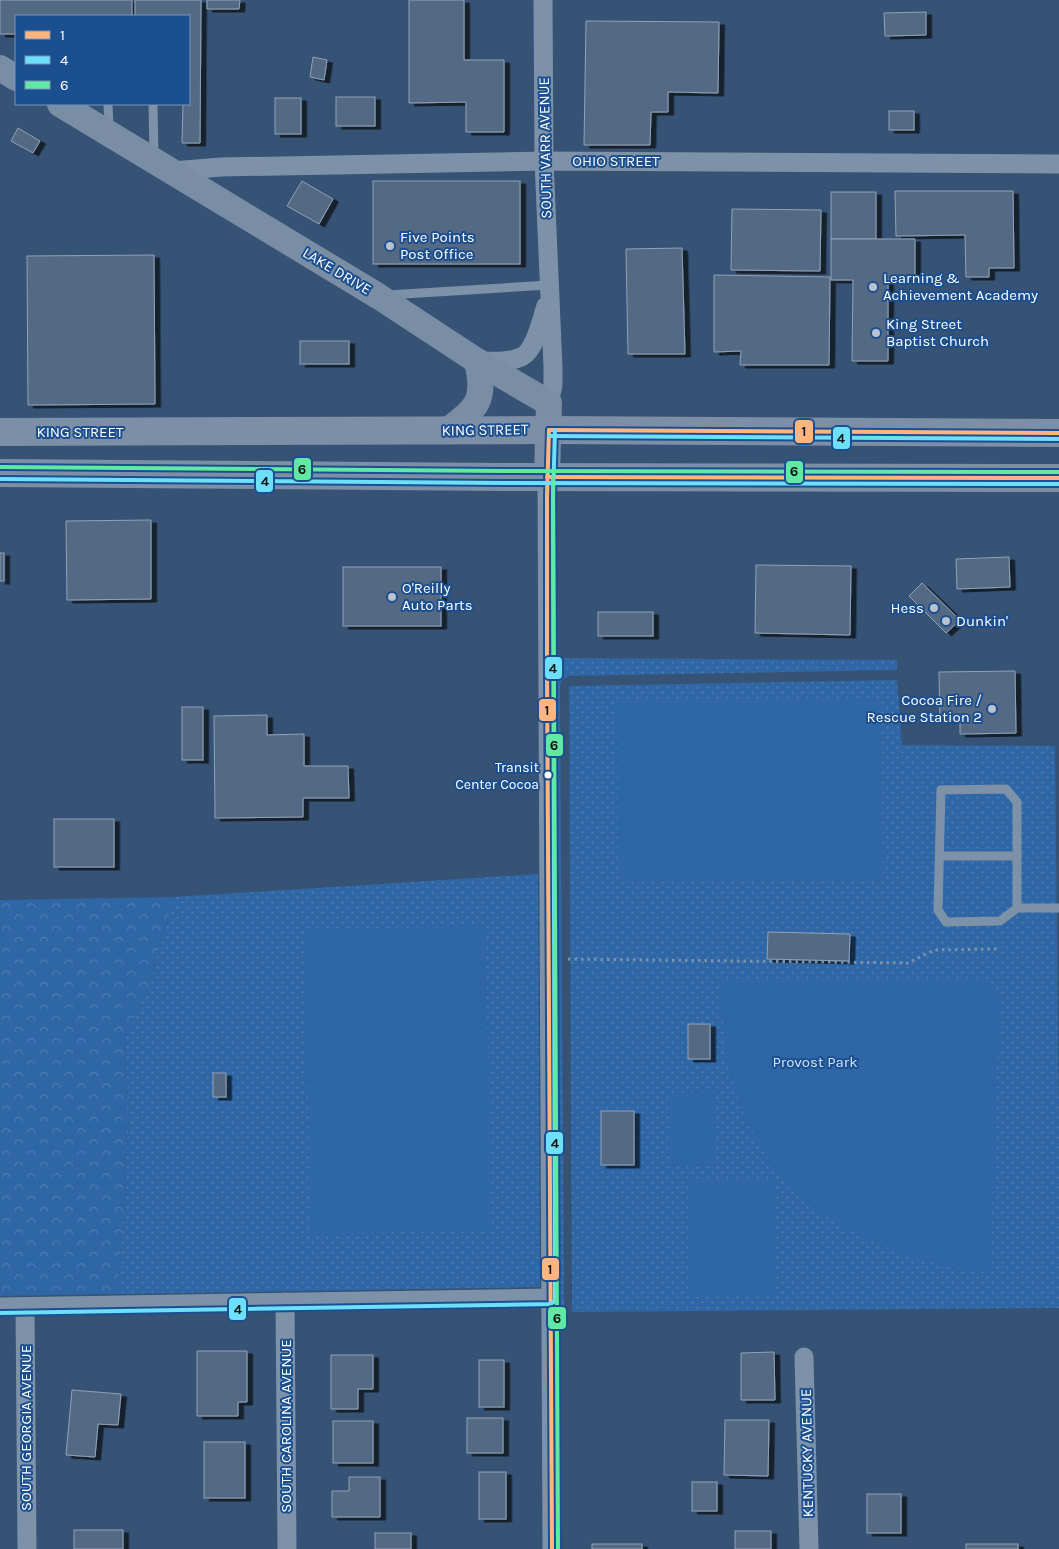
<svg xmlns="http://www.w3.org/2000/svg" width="1059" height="1549" font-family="Karla,sans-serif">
  <defs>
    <pattern id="forest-crowns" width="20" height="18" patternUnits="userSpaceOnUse" patternTransform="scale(1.25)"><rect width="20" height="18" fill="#2f66a5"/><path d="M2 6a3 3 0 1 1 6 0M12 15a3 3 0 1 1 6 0" fill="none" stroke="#4e7db2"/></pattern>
    <pattern id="park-dots" width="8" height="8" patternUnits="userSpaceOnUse" patternTransform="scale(1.25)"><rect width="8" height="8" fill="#2f66a5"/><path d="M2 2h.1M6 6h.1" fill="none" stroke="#4e7db2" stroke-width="1.8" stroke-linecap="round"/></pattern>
    <filter id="shadow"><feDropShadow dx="5.5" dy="3" stdDeviation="0" flood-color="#0009"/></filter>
  </defs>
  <rect width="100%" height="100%" fill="#365274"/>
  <polygon fill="url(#forest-crowns)" points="174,897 150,983 125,1040 129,1118 118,1294 0,1296 0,900"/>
  <g fill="url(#park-dots)">
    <polygon points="557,658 897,660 897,670 569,676 562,680 560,686 564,1315 560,1315"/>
    <polygon points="897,680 902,745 1055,746 1059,1122 1059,1308 572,1312 569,686"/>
    <polygon points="538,874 540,1287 118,1294 129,1118 125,1040 150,983 174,897"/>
  </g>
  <g fill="#2f66a5">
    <polygon points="881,698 883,880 618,882 617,700"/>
    <polygon points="485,926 492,1230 311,1234 304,930"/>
    <polygon points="984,981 997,992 999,1011 990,1272 953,1267 908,1256 865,1238 820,1213 775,1171 745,1119 727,1065 719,982"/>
    <polygon points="713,1092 714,1166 670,1167 669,1093"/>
    <polygon points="775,1181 776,1296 689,1297 688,1182"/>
  </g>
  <g fill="#526984" stroke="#92a2b6" filter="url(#shadow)">
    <polygon points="0,0 132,0 132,16 16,16 16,34 0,34"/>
    <polygon points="135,0 201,0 200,143 182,143 183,104 189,104 189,16 135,16"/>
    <polygon points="207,0 240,0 239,9 207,9"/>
    <polygon points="409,0 464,0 464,60 504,60 504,132 466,132 466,102 409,103"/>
    <polygon points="926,12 926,35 885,36 884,13"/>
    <polygon points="586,21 719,22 718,93 668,92 668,112 651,112 650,145 584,145"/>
    <polygon points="313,57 327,60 324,80 310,77"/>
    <rect x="336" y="97" width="39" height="29"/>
    <rect x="275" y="98" width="26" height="36"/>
    <rect x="889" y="111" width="25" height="19"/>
    <polygon points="18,128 40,141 33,153 11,141"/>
    <polygon points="302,181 333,199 319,224 287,206"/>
    <rect x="373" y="181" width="147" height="83"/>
    <polygon points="895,191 1013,191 1014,268 989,268 989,277 966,277 965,235 896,236"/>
    <rect x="831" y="192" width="45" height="47"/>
    <polygon points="732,209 821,210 820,271 731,270"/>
    <polygon points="831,239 915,239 915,279 888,279 888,361 852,361 853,280 831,280"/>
    <polygon points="682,248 685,354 628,354 626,249"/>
    <polygon points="154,255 155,404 28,405 27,256"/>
    <polygon points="714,275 830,277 829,365 740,365 741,351 714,352"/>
    <rect x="300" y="341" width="49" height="23"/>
    <polygon points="151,520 151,599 67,600 66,521"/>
    <rect x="0" y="553" width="4" height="28"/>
    <polygon points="1009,557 1010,587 957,589 956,559"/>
    <polygon points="756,565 851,566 850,635 755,633"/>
    <rect x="343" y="567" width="98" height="59"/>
    <polygon points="922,583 960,620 946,633 909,596"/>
    <rect x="598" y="612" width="55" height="24"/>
    <polygon points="1015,671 1016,733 960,734 960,719 940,720 939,672"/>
    <rect x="182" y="707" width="21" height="53"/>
    <polygon points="267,715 267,735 304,734 304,766 348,766 349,798 303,798 303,817 215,818 214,716"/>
    <rect x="54" y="819" width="60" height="48"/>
    <polygon points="768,932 850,934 849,961 767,959"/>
    <rect x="688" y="1024" width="22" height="35"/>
    <rect x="213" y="1073" width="13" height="24"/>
    <rect x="601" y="1111" width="33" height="54"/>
    <polygon points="197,1351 247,1351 247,1402 238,1402 238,1416 197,1416"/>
    <polygon points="774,1352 775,1400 741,1400 741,1353"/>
    <polygon points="331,1355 373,1355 373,1389 358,1389 358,1409 331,1409"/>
    <rect x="479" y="1360" width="25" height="47"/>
    <polygon points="72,1390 121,1394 118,1425 98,1424 95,1457 66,1455"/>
    <rect x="467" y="1418" width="36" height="35"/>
    <polygon points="725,1420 769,1420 768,1476 724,1475"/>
    <rect x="333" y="1421" width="40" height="42"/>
    <rect x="204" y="1442" width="41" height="56"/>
    <rect x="479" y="1472" width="27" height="47"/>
    <polygon points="349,1477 380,1477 380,1517 332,1517 332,1491 349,1491"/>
    <rect x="692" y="1482" width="25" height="29"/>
    <rect x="867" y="1494" width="34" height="39"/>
    <rect x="74" y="1530" width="49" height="19"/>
    <rect x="735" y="1531" width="36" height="18"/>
    <rect x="375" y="1533" width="36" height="16"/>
    <rect x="592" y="1544" width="50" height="5"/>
    <rect x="966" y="1544" width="52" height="5"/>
  </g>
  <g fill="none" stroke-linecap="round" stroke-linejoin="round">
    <polyline stroke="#7d92a8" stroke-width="3" stroke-dasharray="2.5 4" stroke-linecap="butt" points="568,959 908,963 934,950 997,949"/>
    <g stroke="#7d92a8" stroke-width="9">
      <polyline points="108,104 109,128"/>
      <polyline points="153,104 154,157"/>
      <polyline points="388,295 549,285"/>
      <polyline points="940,856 1017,856"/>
      <polyline points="1017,908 1017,802 1006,789 941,790 938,910 946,922 1000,921 1017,908 1059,908"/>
    </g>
    <g stroke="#7d92a8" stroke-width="19">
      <polyline points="543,0 544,161 553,367 553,385 549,403"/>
      <polyline points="172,171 221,167 544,161 1059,164"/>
      <path d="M480 361C493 361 511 363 523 356 536 348 541 320 546 306"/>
      <polyline points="547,477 552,1549"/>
      <polyline points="285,1302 287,1549"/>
      <polyline points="0,1307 550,1298"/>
      <polyline points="25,1307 27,1549"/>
      <polyline points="804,1357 809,1549"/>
    </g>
    <g stroke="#798da4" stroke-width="26">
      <polyline points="0,68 16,78"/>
      <polyline points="60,104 378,296 477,361 549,403 547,477"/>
      <path d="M447 431C478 407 486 401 477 361"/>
    </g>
    <g stroke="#7d8ea7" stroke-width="28">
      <polyline points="0,432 549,430 1059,433"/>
      <polyline points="0,473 505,477 1059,478"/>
    </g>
    <defs>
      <g id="bus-1">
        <polyline points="549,430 547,497 547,668 552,1549"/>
        <polyline points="549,430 1059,433"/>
        <polyline points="547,477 1059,478"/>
      </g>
      <g id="bus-2">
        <polyline points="549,436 1059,439"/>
        <polyline points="0,479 505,483 1059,484"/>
        <polyline points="0,1313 550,1304 555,1301 553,497 555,430"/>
      </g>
      <g id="bus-3">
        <polyline points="0,467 505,471 1059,472"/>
        <polyline points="553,477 558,1549"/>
      </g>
    </defs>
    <use href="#bus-1" stroke="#1b4f8f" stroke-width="8"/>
    <use href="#bus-2" stroke="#1b4f8f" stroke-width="8"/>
    <use href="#bus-3" stroke="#1b4f8f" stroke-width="8"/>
    <use href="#bus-1" stroke="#ffb580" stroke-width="4"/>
    <use href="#bus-2" stroke="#6ddff8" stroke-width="4"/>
    <use href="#bus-3" stroke="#60e9a3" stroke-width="4"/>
  </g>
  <g fill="#b9c2ce" stroke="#1b4f8f" stroke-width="2">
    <circle cx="390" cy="246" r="5"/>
    <circle cx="873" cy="287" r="5"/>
    <circle cx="876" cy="333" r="5"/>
    <circle cx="392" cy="597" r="5"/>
    <circle cx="934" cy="608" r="5"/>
    <circle cx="946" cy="621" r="5"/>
    <circle cx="992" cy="709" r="5"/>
  </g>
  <circle fill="#fff" stroke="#1b4f8f" stroke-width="2" cx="548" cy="775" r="4.5"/>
  <g text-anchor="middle" stroke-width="4" stroke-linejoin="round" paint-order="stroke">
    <g font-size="14" fill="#fff" stroke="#1b4f8f" text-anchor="end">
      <text x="539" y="772">Transit<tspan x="539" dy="17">Center Cocoa</tspan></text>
    </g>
    <g font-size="15" fill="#fff" stroke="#1b4f8f">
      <text transform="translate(545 148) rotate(-91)" y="5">SOUTH VARR AVENUE</text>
      <text x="616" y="166">OHIO STREET</text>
      <text transform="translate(337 271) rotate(31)" y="5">LAKE DRIVE</text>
      <text transform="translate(485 430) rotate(-1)" y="5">KING STREET</text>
      <text x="80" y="437">KING STREET</text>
      <text transform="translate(286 1426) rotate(-90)" y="5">SOUTH CAROLINA AVENUE</text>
      <text transform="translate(26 1428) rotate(-90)" y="5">SOUTH GEORGIA AVENUE</text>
      <text transform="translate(807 1453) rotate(-91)" y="5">KENTUCKY AVENUE</text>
    </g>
    <g font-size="15" fill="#fff" stroke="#1b4f8f" text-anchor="start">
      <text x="400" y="242">Five Points<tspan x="400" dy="17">Post Office</tspan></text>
      <text x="883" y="283">Learning &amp;<tspan x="883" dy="17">Achievement Academy</tspan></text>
      <text x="886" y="329">King Street<tspan x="886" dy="17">Baptist Church</tspan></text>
      <text x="402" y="593">O'Reilly<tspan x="402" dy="17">Auto Parts</tspan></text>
      <text x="924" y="613" text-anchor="end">Hess</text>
      <text x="956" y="626">Dunkin'</text>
      <text x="982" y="705" text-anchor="end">Cocoa Fire /<tspan x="982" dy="17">Rescue Station 2</tspan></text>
    </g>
    <g font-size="15" fill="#cfe3fa" stroke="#1b4f8f">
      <text x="815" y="1067">Provost Park</text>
    </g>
  </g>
  <g stroke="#1b4f8f" stroke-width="2">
    <rect x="794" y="419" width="20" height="25" rx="5" fill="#ffb580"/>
    <rect x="832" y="426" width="19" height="24" rx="5" fill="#6ddff8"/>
    <rect x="293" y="457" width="19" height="24" rx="5" fill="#60e9a3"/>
    <rect x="785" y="460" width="19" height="24" rx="5" fill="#60e9a3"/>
    <rect x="255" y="469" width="19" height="24" rx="5" fill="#6ddff8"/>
    <rect x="544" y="656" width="19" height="24" rx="5" fill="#6ddff8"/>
    <rect x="538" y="698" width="19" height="24" rx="5" fill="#ffb580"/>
    <rect x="545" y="733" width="19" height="24" rx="5" fill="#60e9a3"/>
    <rect x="545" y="1131" width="19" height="24" rx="5" fill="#6ddff8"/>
    <rect x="541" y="1257" width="19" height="24" rx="5" fill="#ffb580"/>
    <rect x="228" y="1297" width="19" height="24" rx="5" fill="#6ddff8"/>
    <rect x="547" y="1306" width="20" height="24" rx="5" fill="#60e9a3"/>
  </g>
  <g font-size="14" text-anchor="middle" font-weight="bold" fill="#111">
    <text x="804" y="436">1</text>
    <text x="841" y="443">4</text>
    <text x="302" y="474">6</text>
    <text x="794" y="476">6</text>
    <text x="265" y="486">4</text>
    <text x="553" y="673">4</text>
    <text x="547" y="715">1</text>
    <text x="554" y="750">6</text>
    <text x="555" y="1148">4</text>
    <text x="550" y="1274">1</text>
    <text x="238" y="1314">4</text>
    <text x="557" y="1323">6</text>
  </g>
  <rect x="15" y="15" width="175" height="90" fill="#1b4f8f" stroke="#7695bc"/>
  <rect x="25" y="31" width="25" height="8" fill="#ffb580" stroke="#7695bc"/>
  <text x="60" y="40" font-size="15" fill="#ffffff">1</text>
  <rect x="25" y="56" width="25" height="8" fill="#6ddff8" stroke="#7695bc"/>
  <text x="60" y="65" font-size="15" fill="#ffffff">4</text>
  <rect x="25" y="81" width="25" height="8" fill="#60e9a3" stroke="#7695bc"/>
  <text x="60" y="90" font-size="15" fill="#ffffff">6</text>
</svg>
